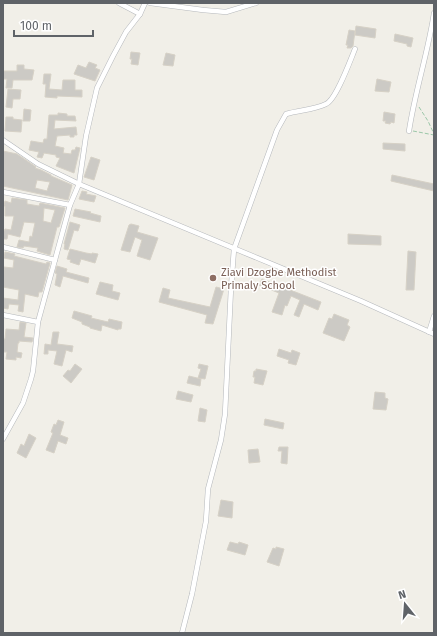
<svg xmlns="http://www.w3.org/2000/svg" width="437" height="636" font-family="'Fira Sans',sans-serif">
  <rect width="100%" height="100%" fill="#f1efe8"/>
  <g fill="#cccac5" stroke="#d6d1c6" fill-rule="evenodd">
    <polygon points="356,26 376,29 375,38 355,35"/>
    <polygon points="349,30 355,31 353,46 351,48 347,48 348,45 346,45"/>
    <polygon points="395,34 413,38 411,47 407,46 407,44 394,41"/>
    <polygon points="131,52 140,53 138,65 131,64 132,59 130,59"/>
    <polygon points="166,53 175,55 173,66 163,65"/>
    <polygon points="89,62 97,65 95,68 100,70 95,81 74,74 78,65 86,68"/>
    <polygon points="17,65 24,65 24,69 34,70 32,80 13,80 12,88 6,88 7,79 3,79 3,71 17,71"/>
    <polygon points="44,74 51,74 49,89 62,90 63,80 75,80 75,90 82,90 82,97 57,96 57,98 45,97 46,84 43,84"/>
    <polygon points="377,79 391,82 389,92 375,91"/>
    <polygon points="8,89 21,90 20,99 13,99 12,108 6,107"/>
    <polygon points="24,109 31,110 30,121 23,121"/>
    <polygon points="384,112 395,114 394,123 391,122 390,124 385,123 386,121 383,121"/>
    <polygon points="58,113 67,114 67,116 75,116 76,121 55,120 54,129 76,127 77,135 74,135 74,137 70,137 70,135 57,136 55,146 64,148 63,153 71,154 72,150 75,150 76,147 80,148 74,173 56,166 60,158 56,157 56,155 44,153 42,158 37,157 39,152 29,150 31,141 43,143 44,139 47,139 49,115 58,115"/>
    <polygon points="6,117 13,117 13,119 22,120 21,132 5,131"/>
    <polygon points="383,143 405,144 405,151 383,149"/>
    <path d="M3 151 17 154 36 167 35 168 41 170 51 175V176L72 185 68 200 3 186ZM37 180 50 182 47 191 35 188Z"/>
    <polygon points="91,157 100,160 94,180 84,177"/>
    <polygon points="392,175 434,184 434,191 391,181"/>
    <polygon points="82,191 87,192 86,194 96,196 94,202 79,199"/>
    <path d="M12 198 27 200V204L39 206 40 203 65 208 59 227H57L50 255 37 251 38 248 24 246 23 248 17 247 19 240 29 242 30 236 32 237 35 223 24 222 20 237 8 234 7 239H3V233L5 229 11 230 14 216H5V206H4L5 201 11 203ZM44 208 55 210 51 223 43 221Z"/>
    <polygon points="75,209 91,212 90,213 101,216 100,222 73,216"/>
    <polygon points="70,222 80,225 78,231 74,230 68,250 64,249 65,244 64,244"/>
    <polygon points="131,224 139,226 137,232 158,238 150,260 137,256 142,240 135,237 130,252 121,250 129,225"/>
    <polygon points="348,234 381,236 381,245 348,244"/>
    <polygon points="70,249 86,253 92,254 92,253 98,254 95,263 81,259 79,265 70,262 71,260 67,259"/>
    <polygon points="408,251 416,252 414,290 406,290"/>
    <polygon points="5,252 15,254 14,256 46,264 47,262 50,263 42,292 39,292 38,297 25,294 23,312 18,311 19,305 9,304 8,309 3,308 3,298 18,300 19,290 3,287 4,267 13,268 14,260 4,258"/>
    <polygon points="57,266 67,269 66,272 89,278 88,283 63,276 60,287 55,285 57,274 55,273"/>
    <polygon points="262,279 321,302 318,310 304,304 299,317 294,315 300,300 291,296 287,306 285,305 282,315 272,312 279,293 259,285"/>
    <polygon points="100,282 113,285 112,291 120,293 118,300 96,294"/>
    <polygon points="216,287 224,289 213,324 205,323 207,315 159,302 163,288 170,290 168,298 210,307"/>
    <polygon points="74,311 92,316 91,318 108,322 109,319 122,322 121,329 118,329 118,330 102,325 101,331 90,328 90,327 82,324 82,322 72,318"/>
    <polygon points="334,314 349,320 347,325 350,327 344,341 323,333 329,318 332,319"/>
    <polygon points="20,322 26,323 24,337 33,338 32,342 19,341 19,343 18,343 17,352 22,353 21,358 16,357 16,360 6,359 7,352 3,352 3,339 5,339 6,329 19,330"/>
    <polygon points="53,332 59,332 57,344 73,346 72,352 66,350 62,366 54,364 57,351 48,350 48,354 44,354 45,344 51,345"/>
    <polygon points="279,349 291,353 292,350 300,353 296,365 288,363 289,360 277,356"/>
    <polygon points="75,364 82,369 71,383 63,376 68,370 70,371"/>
    <polygon points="199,364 208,366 205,379 198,378 201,369 198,368"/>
    <polygon points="256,369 267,371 263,385 254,383 255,377 253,377 254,371 256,371"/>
    <polygon points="189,376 201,379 200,386 187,383"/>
    <polygon points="178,391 193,395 191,402 176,399"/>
    <polygon points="375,392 385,393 385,398 388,399 386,410 373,409"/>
    <polygon points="200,408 207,410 205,422 198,421"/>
    <polygon points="265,419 284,423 283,429 264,425"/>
    <polygon points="58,420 64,422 60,435 68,438 66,444 58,441 54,453 46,450 53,433 51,432 54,424 56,425"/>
    <polygon points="29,434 36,438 26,458 17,453 21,444 24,446"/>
    <polygon points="279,447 288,447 287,464 281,463 282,451 278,451"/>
    <polygon points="258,449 260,462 249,463 248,450"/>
    <polygon points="221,500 233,502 232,518 218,516"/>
    <polygon points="230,542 238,544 239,542 248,545 245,555 227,550"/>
    <polygon points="276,547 284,549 279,566 267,562 273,548 276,549"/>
  </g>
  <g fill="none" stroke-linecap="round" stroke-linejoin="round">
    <defs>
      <g id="street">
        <polyline points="119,3 140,14"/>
        <polyline points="150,3 203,10 226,12 256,3"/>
        <path d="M409 131C415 91 428 53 434 13"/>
        <polyline points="3,140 38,164 79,184 361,301 434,334"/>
        <polyline points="3,192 70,205"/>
        <polyline points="3,247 55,260"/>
        <polyline points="3,315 38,322"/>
        <polyline points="429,332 434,316"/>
        <polyline points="3,439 23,403 31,379 33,371 38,322 70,205 79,184 86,136 97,88 113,56 126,32 140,14 145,3"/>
        <path d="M182 633 192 594 206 521 208 489 221 440 225 414 231 288 234 249 277 130 286 114C299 110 314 110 326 104 336 100 350 61 355 49"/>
      </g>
    </defs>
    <use href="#street" stroke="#b5b8bc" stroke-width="5.5"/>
    <g stroke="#9cc7a9" stroke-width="1" stroke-dasharray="4 2" stroke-linecap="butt">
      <polyline points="419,107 428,121 434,134"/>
      <polyline points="413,131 434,135"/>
    </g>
    <use href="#street" stroke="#fff" stroke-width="4.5"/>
  </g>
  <circle fill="#8d6e63" stroke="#fff" stroke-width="1.5" cx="213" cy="278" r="4"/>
  <g text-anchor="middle" stroke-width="3" stroke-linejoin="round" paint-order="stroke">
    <g font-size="11" fill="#785e54" stroke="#fff" text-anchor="start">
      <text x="221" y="276">Ziavi Dzogbe Methodist<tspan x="221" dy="13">Primaly School</tspan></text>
    </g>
  </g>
  <rect width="437" height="636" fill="none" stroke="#5f6368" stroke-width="8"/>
  <g transform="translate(405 604) rotate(343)" stroke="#ffffff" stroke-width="3" paint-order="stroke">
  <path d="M0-3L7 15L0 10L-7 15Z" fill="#5f6368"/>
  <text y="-6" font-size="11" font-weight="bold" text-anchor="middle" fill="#5f6368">N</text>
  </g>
  <path d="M14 30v6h79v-6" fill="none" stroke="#5f6368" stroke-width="2"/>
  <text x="20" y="30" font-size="12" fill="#5f6368" stroke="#ffffff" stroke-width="3" paint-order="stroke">100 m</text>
</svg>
